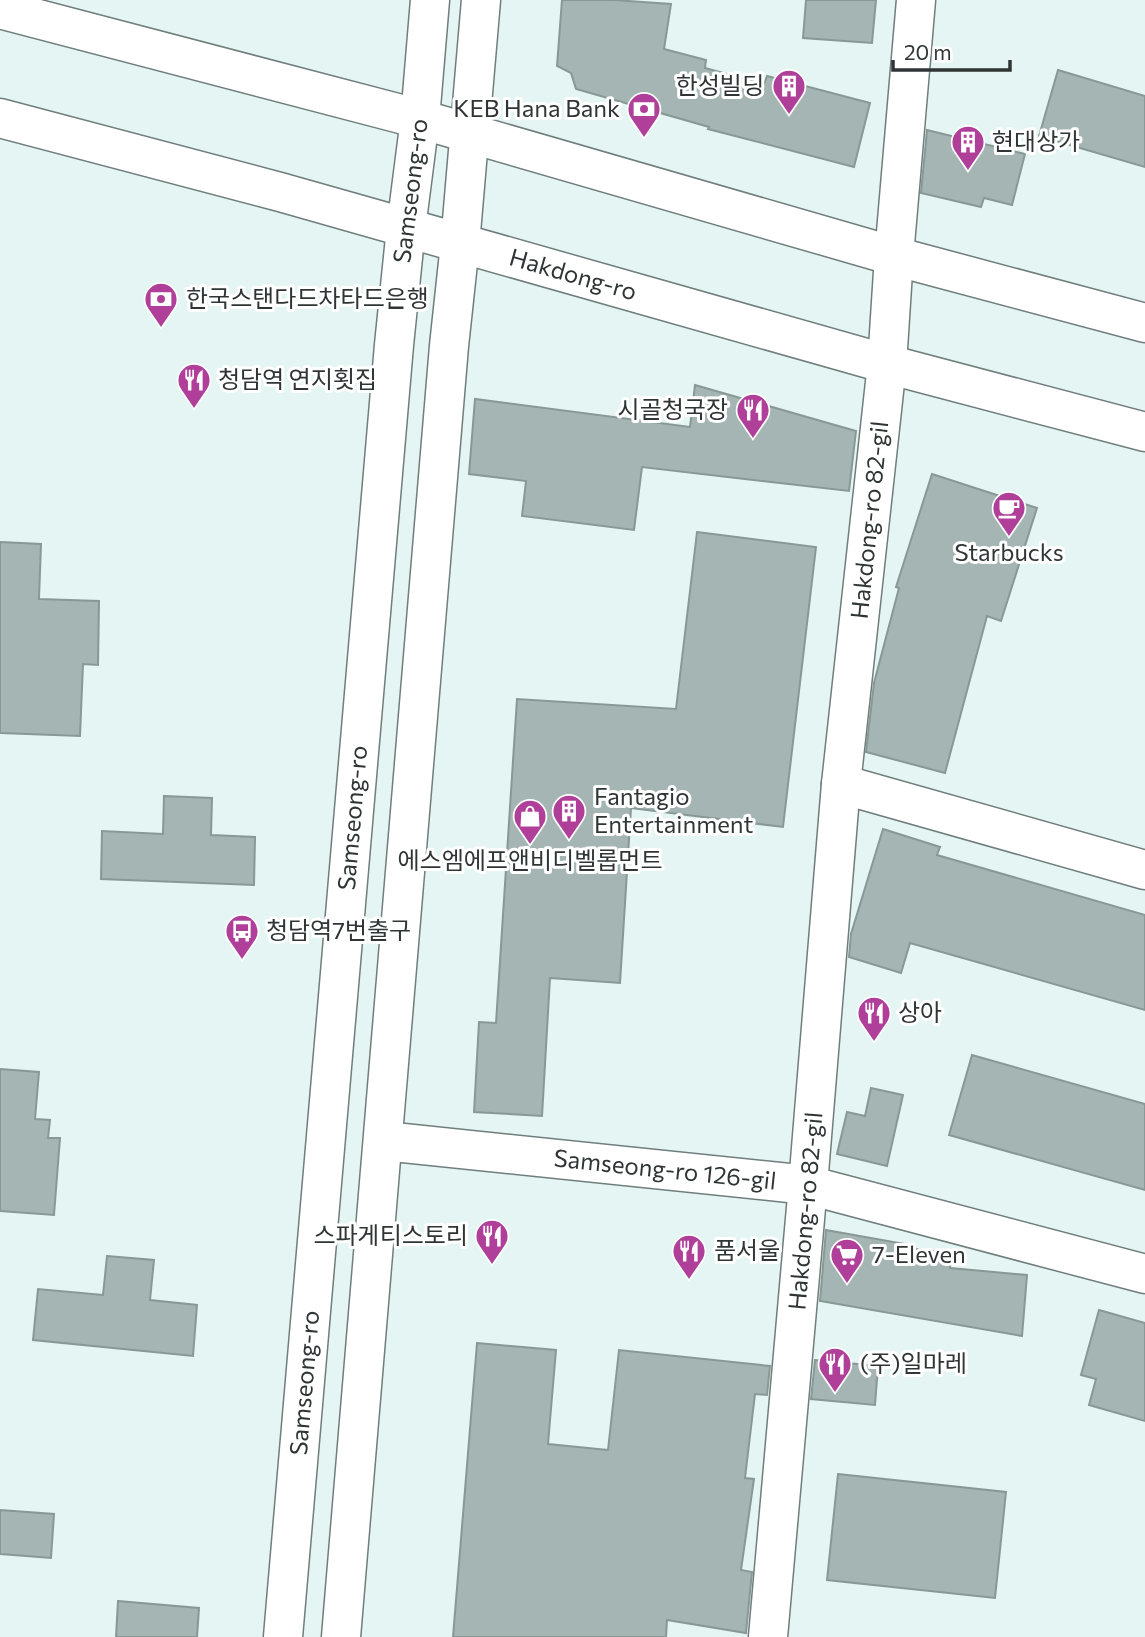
<svg xmlns="http://www.w3.org/2000/svg" width="1145" height="1637" font-family="Commissioner,'Noto Sans KR',sans-serif">
  <rect width="100%" height="100%" fill="#e4f5f3"/>
  <g fill="#a5b5b3" stroke="#889895" stroke-width="2">
    <polygon points="562,0 614,0 671,4 664,49 706,60 705,68 764,84 767,76 870,103 854,167 708,129 709,127 576,89 571,73 557,66"/>
    <polygon points="806,0 876,0 872,43 803,38"/>
    <polygon points="1058,70 1145,96 1145,167 1039,136"/>
    <polygon points="927,130 1025,154 1012,205 984,198 981,207 921,193"/>
    <polygon points="695,385 856,431 849,491 642,467 634,530 522,516 526,481 469,474 475,399 690,427"/>
    <polygon points="932,474 1037,508 1001,621 987,616 945,773 866,752 874,683 899,588 896,587"/>
    <polygon points="697,532 816,547 783,827 631,808 620,983 550,978 542,1116 474,1112 479,1022 496,1023 517,699 676,709"/>
    <polygon points="0,542 41,544 39,599 99,601 98,665 83,664 80,736 0,733"/>
    <polygon points="164,796 212,798 211,835 255,837 254,885 101,879 102,831 163,834"/>
    <polygon points="883,829 940,847 937,855 1145,915 1145,1010 910,943 901,973 849,957 851,934"/>
    <polygon points="972,1055 1145,1104 1145,1190 949,1135"/>
    <polygon points="0,1069 39,1072 35,1119 50,1120 48,1138 60,1138 54,1215 0,1211"/>
    <polygon points="871,1088 903,1095 887,1166 837,1154 847,1112 865,1116"/>
    <polygon points="826,1230 905,1244 905,1248 951,1253 950,1268 1027,1275 1022,1336 820,1301"/>
    <polygon points="107,1256 154,1260 150,1300 197,1305 193,1356 33,1340 38,1289 103,1295"/>
    <polygon points="1099,1310 1145,1323 1145,1421 1089,1405 1096,1379 1081,1375"/>
    <polygon points="477,1343 556,1350 548,1444 608,1450 619,1350 770,1366 767,1395 755,1394 745,1478 754,1479 741,1570 752,1572 746,1633 667,1620 666,1637 453,1637"/>
    <polygon points="815,1360 878,1366 875,1405 811,1399"/>
    <polygon points="838,1474 1006,1492 995,1598 827,1580"/>
    <polygon points="0,1510 54,1514 51,1558 0,1554"/>
    <polygon points="118,1601 199,1608 197,1637 116,1637"/>
  </g>
  <g fill="none" stroke-linecap="round" stroke-linejoin="round">
    <defs>
      <g id="minor">
        <polyline points="841,784 1145,870"/>
        <polyline points="384,1141 808,1185 1145,1274"/>
        <polyline points="768,1637 808,1185 841,784 887,364 894,256 916,0"/>
      </g>
      <g id="major">
        <polyline points="0,9 420,119 894,256 1145,323"/>
        <polyline points="0,118 280,192 887,364 1145,432"/>
        <polyline points="283,1637 394,345 406,228 420,119 430,0"/>
        <polyline points="341,1637 449,346 460,244 481,0"/>
      </g>
    </defs>
    <use href="#minor" stroke="#6f7e7c" stroke-width="41"/>
    <use href="#major" stroke="#6f7e7c" stroke-width="41"/>
    <use href="#minor" stroke="#fff" stroke-width="38"/>
    <use href="#major" stroke="#fff" stroke-width="38"/>
  </g>
  <defs>
    <symbol id="building-pin" viewBox="-11 -11 22 30"><path d="M0 17L-7.5 6A9.5 9.5 0 1 1 7.5 6Z" fill="#b03f9a" stroke="#fff"/><path d="M-4-6H4V6H1V3H-1V6H-4ZM-2.5-4.3h1.7v1.8h-1.7ZM.8-4.3h1.7v1.8H.8ZM-2.5-1h1.7V.8h-1.7ZM.8-1h1.7V.8H.8Z" fill="#fff"/></symbol>
    <symbol id="bank-pin" viewBox="-11 -11 22 30"><path d="M0 17L-7.5 6A9.5 9.5 0 1 1 7.5 6Z" fill="#b03f9a" stroke="#fff"/><path d="M-6-4H6V4H-6ZM0-2.3a2.3 2.3 0 1 0 0 4.6a2.3 2.3 0 1 0 0-4.6Z" fill="#fff"/></symbol>
    <symbol id="restaurant-pin" viewBox="-11 -11 22 30"><path d="M0 17L-7.5 6A9.5 9.5 0 1 1 7.5 6Z" fill="#b03f9a" stroke="#fff"/><path d="M-5-6h1v4h1v-4h1v4h1v-4h1v5L-1.5 .5V6h-2V.5L-5-1ZM5-6V6H3V1.5H1.5Q1.5-4 5-6Z" fill="#fff"/></symbol>
    <symbol id="cafe-pin" viewBox="-11 -11 22 30"><path d="M0 17L-7.5 6A9.5 9.5 0 1 1 7.5 6Z" fill="#b03f9a" stroke="#fff"/><path d="M-5.5-4.5H6V0H3Q3 3.5 0 3.5H-2.5Q-5.5 3.5-5.5 0ZM3-3.2v2h1.7v-2ZM-6 4.5H4V6H-6Z" fill="#fff"/></symbol>
    <symbol id="shop-pin" viewBox="-11 -11 22 30"><path d="M0 17L-7.5 6A9.5 9.5 0 1 1 7.5 6Z" fill="#b03f9a" stroke="#fff"/><path d="M-5-2.5h2.3a2.7 3.5 0 0 1 5.4 0H5L5.5 6h-11ZM-1.5-2.5h3a1.5 2.3 0 0 0-3 0Z" fill="#fff"/></symbol>
    <symbol id="bus-pin" viewBox="-11 -11 22 30"><path d="M0 17L-7.5 6A9.5 9.5 0 1 1 7.5 6Z" fill="#b03f9a" stroke="#fff"/><path d="M-5-6H5V4H4V6H2V4H-2V6H-4V4H-5ZM-3.5-4V0h7V-4ZM-3.5 1.2v1.5H-2V1.2ZM2 1.2v1.5H3.5V1.2Z" fill="#fff"/></symbol>
    <symbol id="supermarket-pin" viewBox="-11 -11 22 30"><path d="M0 17L-7.5 6A9.5 9.5 0 1 1 7.5 6Z" fill="#b03f9a" stroke="#fff"/><path d="M-6-5.5h2.5l.6 2H6L4.5 2H-2.5L-4.4-4H-6ZM-1.5 3.2a1.3 1.3 0 1 0 .1 0ZM3 3.2a1.3 1.3 0 1 0 .1 0Z" fill="#fff"/></symbol>
  </defs>
  <g fill-rule="evenodd">
    <use href="#building-pin" x="770" y="67" width="38" height="52"/>
    <use href="#bank-pin" x="625" y="90" width="38" height="52"/>
    <use href="#building-pin" x="949" y="123" width="38" height="52"/>
    <use href="#bank-pin" x="142" y="280" width="38" height="52"/>
    <use href="#restaurant-pin" x="175" y="361" width="38" height="52"/>
    <use href="#restaurant-pin" x="734" y="391" width="38" height="52"/>
    <use href="#cafe-pin" x="990" y="489" width="38" height="52"/>
    <use href="#building-pin" x="550" y="792" width="38" height="52"/>
    <use href="#shop-pin" x="511" y="797" width="38" height="52"/>
    <use href="#bus-pin" x="223" y="912" width="38" height="52"/>
    <use href="#restaurant-pin" x="855" y="994" width="38" height="52"/>
    <use href="#restaurant-pin" x="473" y="1217" width="38" height="52"/>
    <use href="#restaurant-pin" x="670" y="1232" width="38" height="52"/>
    <use href="#supermarket-pin" x="828" y="1236" width="38" height="52"/>
    <use href="#restaurant-pin" x="816" y="1345" width="38" height="52"/>
  </g>
  <g text-anchor="middle" stroke-width="6" stroke-linejoin="round" paint-order="stroke">
    <g font-size="24" fill="#2e3534" stroke="#fff" text-anchor="start">
      <text x="764" y="94" text-anchor="end">한성빌딩</text>
      <text x="620" y="117" text-anchor="end">KEB Hana Bank</text>
      <text x="992" y="150">현대상가</text>
      <text x="186" y="307">한국스탠다드차타드은행</text>
      <text x="218" y="388">청담역 연지횟집</text>
      <text x="728" y="418" text-anchor="end">시골청국장</text>
      <text x="1009" y="561" text-anchor="middle">Starbucks</text>
      <text x="594" y="805">Fantagio<tspan x="594" dy="28">Entertainment</tspan></text>
      <text x="530" y="869" text-anchor="middle">에스엠에프앤비디벨롭먼트</text>
      <text x="266" y="939">청담역7번출구</text>
      <text x="898" y="1021">상아</text>
      <text x="468" y="1244" text-anchor="end">스파게티스토리</text>
      <text x="714" y="1259">품서울</text>
      <text x="872" y="1263">7-Eleven</text>
      <text x="860" y="1372">(주)일마레</text>
    </g>
    <g font-size="24" fill="#2e3534" stroke="#fff">
      <text transform="translate(411 191) rotate(-83)" y="8">Samseong-ro</text>
      <text transform="translate(573 275) rotate(16)" y="8">Hakdong-ro</text>
      <text transform="translate(870 520) rotate(-84)" y="8">Hakdong-ro 82-gil</text>
      <text transform="translate(353 818) rotate(-85)" y="8">Samseong-ro</text>
      <text transform="translate(665 1170) rotate(6)" y="8">Samseong-ro 126-gil</text>
      <text transform="translate(806 1211) rotate(-85)" y="8">Hakdong-ro 82-gil</text>
      <text transform="translate(305 1383) rotate(-85)" y="8">Samseong-ro</text>
    </g>
  </g>
  <path d="M893 60v10h117v-10" fill="none" stroke="#2e3534" stroke-width="3.5"/>
  <text x="904" y="60" font-size="21" fill="#2e3534" stroke="#ffffff" stroke-width="5" paint-order="stroke">20 m</text>
</svg>
